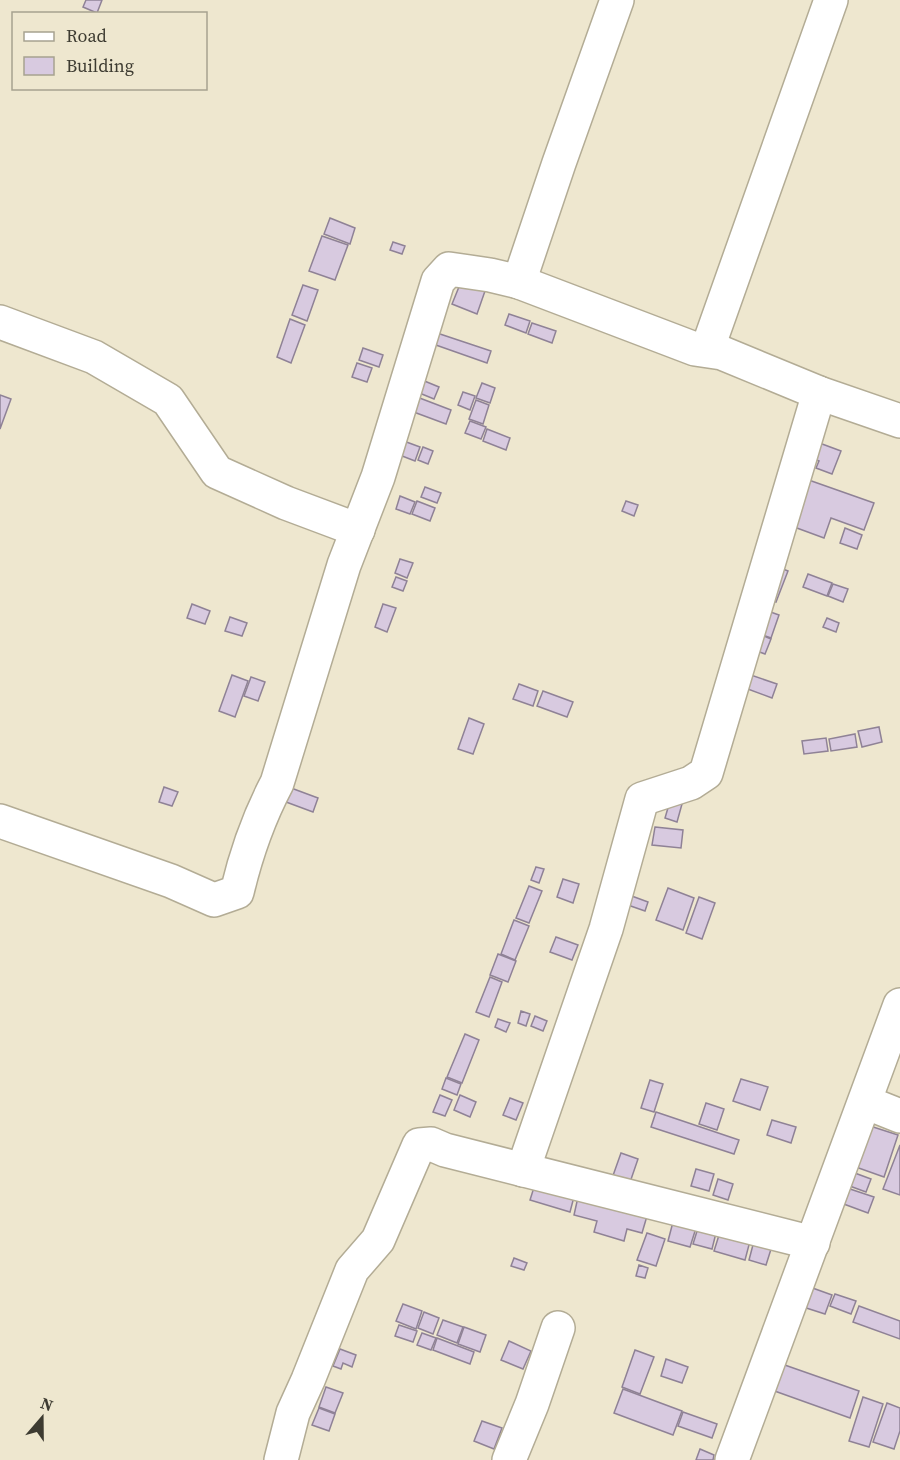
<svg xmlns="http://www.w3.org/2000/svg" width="900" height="1460" font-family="'Source Serif 4',serif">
  <rect width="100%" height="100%" fill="#eee7cf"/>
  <g fill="#d8cae0" stroke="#8f8296" stroke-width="1.5">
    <polygon points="86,0 102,0 97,13 83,7"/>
    <polygon points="330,218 355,228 350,244 324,234"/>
    <polygon points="322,236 348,245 335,280 309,271"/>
    <polygon points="393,242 405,246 402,254 390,250"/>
    <polygon points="461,282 485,291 477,314 452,304"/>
    <polygon points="303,285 318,290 307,321 292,315"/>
    <polygon points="509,314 530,321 526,333 505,325"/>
    <polygon points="290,319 305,325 291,363 277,357"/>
    <polygon points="532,323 556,331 552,343 528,334"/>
    <polygon points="437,333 491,351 487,363 433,344"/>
    <polygon points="363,348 383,355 379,367 359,360"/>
    <polygon points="357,363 372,368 367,382 352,377"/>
    <polygon points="422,380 439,387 434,399 417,392"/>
    <polygon points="482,383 495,388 490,403 476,398"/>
    <polygon points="463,392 475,396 470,410 458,405"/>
    <polygon points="0,395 11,399 0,429"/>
    <polygon points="417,397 451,410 446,424 411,411"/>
    <polygon points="476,400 489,405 483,424 469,419"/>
    <polygon points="470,421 486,427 481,439 465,433"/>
    <polygon points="487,429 510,438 506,450 483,441"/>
    <polygon points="401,440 420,447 415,461 397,454"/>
    <polygon points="814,441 841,451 832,474 816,468 819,461 809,457"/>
    <polygon points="423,447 433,451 428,464 418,460"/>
    <polygon points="803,478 874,503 864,530 831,518 824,538 786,524"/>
    <polygon points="425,487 441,493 437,503 421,497"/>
    <polygon points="400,496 415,502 410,514 396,509"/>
    <polygon points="417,501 435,508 430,521 412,514"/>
    <polygon points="626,501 638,505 634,516 622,511"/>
    <polygon points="845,528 862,535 857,549 840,543"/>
    <polygon points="400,559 413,563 407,578 395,573"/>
    <polygon points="775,566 788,571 776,602 763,598"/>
    <polygon points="808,574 832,583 827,596 803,587"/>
    <polygon points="396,577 407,581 403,591 392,587"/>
    <polygon points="833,584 848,589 843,602 828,596"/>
    <polygon points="192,604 210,611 205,624 187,618"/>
    <polygon points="383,604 396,608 387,632 375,627"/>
    <polygon points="762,609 779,615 771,638 754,632"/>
    <polygon points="230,617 247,623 242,636 225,631"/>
    <polygon points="827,618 839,623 836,632 823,627"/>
    <polygon points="754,632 771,639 765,654 749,648"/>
    <polygon points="742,672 777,684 772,698 737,685"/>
    <polygon points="232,675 248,681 235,717 219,711"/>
    <polygon points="251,677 265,682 258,701 244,696"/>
    <polygon points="519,684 538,691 533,706 513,699"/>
    <polygon points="543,691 573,702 567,717 537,706"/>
    <polygon points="469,718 484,724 473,754 458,749"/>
    <polygon points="879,727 882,742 862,747 858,731"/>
    <polygon points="855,734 857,747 831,751 829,739"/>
    <polygon points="826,738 828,751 804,754 802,741"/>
    <polygon points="283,785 318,798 313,812 278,799"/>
    <polygon points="164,787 178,792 172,806 159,802"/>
    <polygon points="670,801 682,804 677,822 665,818"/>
    <polygon points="655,827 683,830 681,848 652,845"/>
    <polygon points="536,867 544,869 539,883 531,880"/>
    <polygon points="563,879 579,884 573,903 557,897"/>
    <polygon points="529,886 542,891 529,923 516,918"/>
    <polygon points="668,888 694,898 683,930 656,920"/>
    <polygon points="629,895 648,902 645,911 625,904"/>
    <polygon points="699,897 715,903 702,939 686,933"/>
    <polygon points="514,920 529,926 515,960 501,954"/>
    <polygon points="556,937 578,945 572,960 550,952"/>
    <polygon points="498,954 516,961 508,982 490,975"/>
    <polygon points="490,977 502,982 489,1017 476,1012"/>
    <polygon points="521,1011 530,1014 526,1026 518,1023"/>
    <polygon points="535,1016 547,1021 543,1031 531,1026"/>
    <polygon points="498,1019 510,1023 506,1032 495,1027"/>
    <polygon points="465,1034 479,1040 462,1083 447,1077"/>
    <polygon points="446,1078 461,1084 457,1095 442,1089"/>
    <polygon points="741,1079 768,1087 760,1110 733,1101"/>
    <polygon points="650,1080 663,1084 654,1112 641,1108"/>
    <polygon points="440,1095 452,1100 445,1116 433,1112"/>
    <polygon points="460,1095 476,1102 470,1117 454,1110"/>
    <polygon points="510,1098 523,1103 516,1120 503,1115"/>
    <polygon points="706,1103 724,1109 717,1130 699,1124"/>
    <polygon points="656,1112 739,1140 734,1154 651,1127"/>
    <polygon points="772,1120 796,1127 791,1143 767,1135"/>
    <polygon points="867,1125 898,1135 884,1177 853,1166"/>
    <polygon points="900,1145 900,1195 883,1189"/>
    <polygon points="621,1153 638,1159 627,1191 610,1184"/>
    <polygon points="696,1169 714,1174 709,1191 691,1186"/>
    <polygon points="852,1172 871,1179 866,1192 847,1185"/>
    <polygon points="718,1179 733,1184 728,1200 713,1195"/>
    <polygon points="536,1181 575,1193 570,1212 530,1200"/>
    <polygon points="847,1188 874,1197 868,1213 841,1203"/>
    <polygon points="578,1197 647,1216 642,1233 627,1229 624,1241 594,1232 597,1221 574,1215"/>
    <polygon points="673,1222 696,1228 690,1247 668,1241"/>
    <polygon points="698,1228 716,1233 712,1249 693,1244"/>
    <polygon points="720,1232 750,1241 745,1260 714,1251"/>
    <polygon points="647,1233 665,1239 656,1266 637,1260"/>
    <polygon points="754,1241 772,1246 766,1265 749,1260"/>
    <polygon points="514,1258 527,1263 524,1270 511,1266"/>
    <polygon points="639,1265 648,1268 645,1278 636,1276"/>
    <polygon points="807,1286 832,1295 825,1314 800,1306"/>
    <polygon points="835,1294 856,1301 851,1314 830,1306"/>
    <polygon points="403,1304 422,1311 416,1329 396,1321"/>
    <polygon points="859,1306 900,1321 900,1339 853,1322"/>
    <polygon points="424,1312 439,1318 433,1334 418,1328"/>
    <polygon points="443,1320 463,1327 457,1343 437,1335"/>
    <polygon points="399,1325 417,1331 413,1342 395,1336"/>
    <polygon points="464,1327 486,1335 480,1352 458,1344"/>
    <polygon points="422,1333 436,1338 431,1350 417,1345"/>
    <polygon points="437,1338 474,1352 470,1364 433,1350"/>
    <polygon points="509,1341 531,1351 523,1369 501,1360"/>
    <polygon points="340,1349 356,1355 352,1367 343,1363 341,1369 333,1366"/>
    <polygon points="635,1350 654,1357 640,1394 622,1387"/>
    <polygon points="666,1359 688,1367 682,1383 661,1376"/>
    <polygon points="779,1363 859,1391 850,1418 769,1389"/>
    <polygon points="326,1387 343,1393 335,1413 319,1407"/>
    <polygon points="623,1389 682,1411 673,1435 614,1413"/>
    <polygon points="863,1397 883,1404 869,1447 849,1441"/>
    <polygon points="887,1403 900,1408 900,1431 894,1449 873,1442"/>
    <polygon points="319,1408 335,1414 329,1431 312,1425"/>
    <polygon points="683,1412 717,1424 712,1438 678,1426"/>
    <polygon points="482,1421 502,1428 494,1449 474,1441"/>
    <polygon points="700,1449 714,1455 713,1460 696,1460"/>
  </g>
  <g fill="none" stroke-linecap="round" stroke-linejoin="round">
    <defs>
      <g id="minor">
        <polyline points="519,282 559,163 617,0"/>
        <polyline points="0,322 94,357 168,400 217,472 286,503 358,530"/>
        <polyline points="707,350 831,0"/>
        <path d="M0 821 171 881 214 900 237 892C246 854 259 817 277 783L344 565 378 477 438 281 449 269 490 275 519 282 695 349 722 353 819 393 900 421"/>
        <polyline points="865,1102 900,1116"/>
        <polyline points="523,1170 606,929 642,799 691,783 706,773 819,393"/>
        <polyline points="281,1460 293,1413 308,1380 352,1270 378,1240 419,1145 431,1144 445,1150 813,1243"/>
        <polyline points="509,1460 532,1404 558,1328"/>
        <polyline points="732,1460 900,1005"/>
      </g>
    </defs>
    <use href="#minor" stroke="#b3ac95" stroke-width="36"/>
    <use href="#minor" stroke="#fff" stroke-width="33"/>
  </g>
  <rect x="12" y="12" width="195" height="78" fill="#eee7cf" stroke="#a7a290" stroke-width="1.5"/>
  <rect x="24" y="32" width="30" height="9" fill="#ffffff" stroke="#a7a290" stroke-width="1.5"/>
  <text x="66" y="42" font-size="18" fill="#3d3b31">Road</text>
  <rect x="24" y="57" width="30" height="18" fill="#d8cae0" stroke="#a7a290" stroke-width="1.5"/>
  <text x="66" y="72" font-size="18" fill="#3d3b31">Building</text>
  <g transform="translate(42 1418) rotate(20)" stroke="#eee7cf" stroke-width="4.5" paint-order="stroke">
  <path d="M0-4.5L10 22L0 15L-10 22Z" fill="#3d3b31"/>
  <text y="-9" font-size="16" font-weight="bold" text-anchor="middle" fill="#3d3b31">N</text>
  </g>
</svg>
